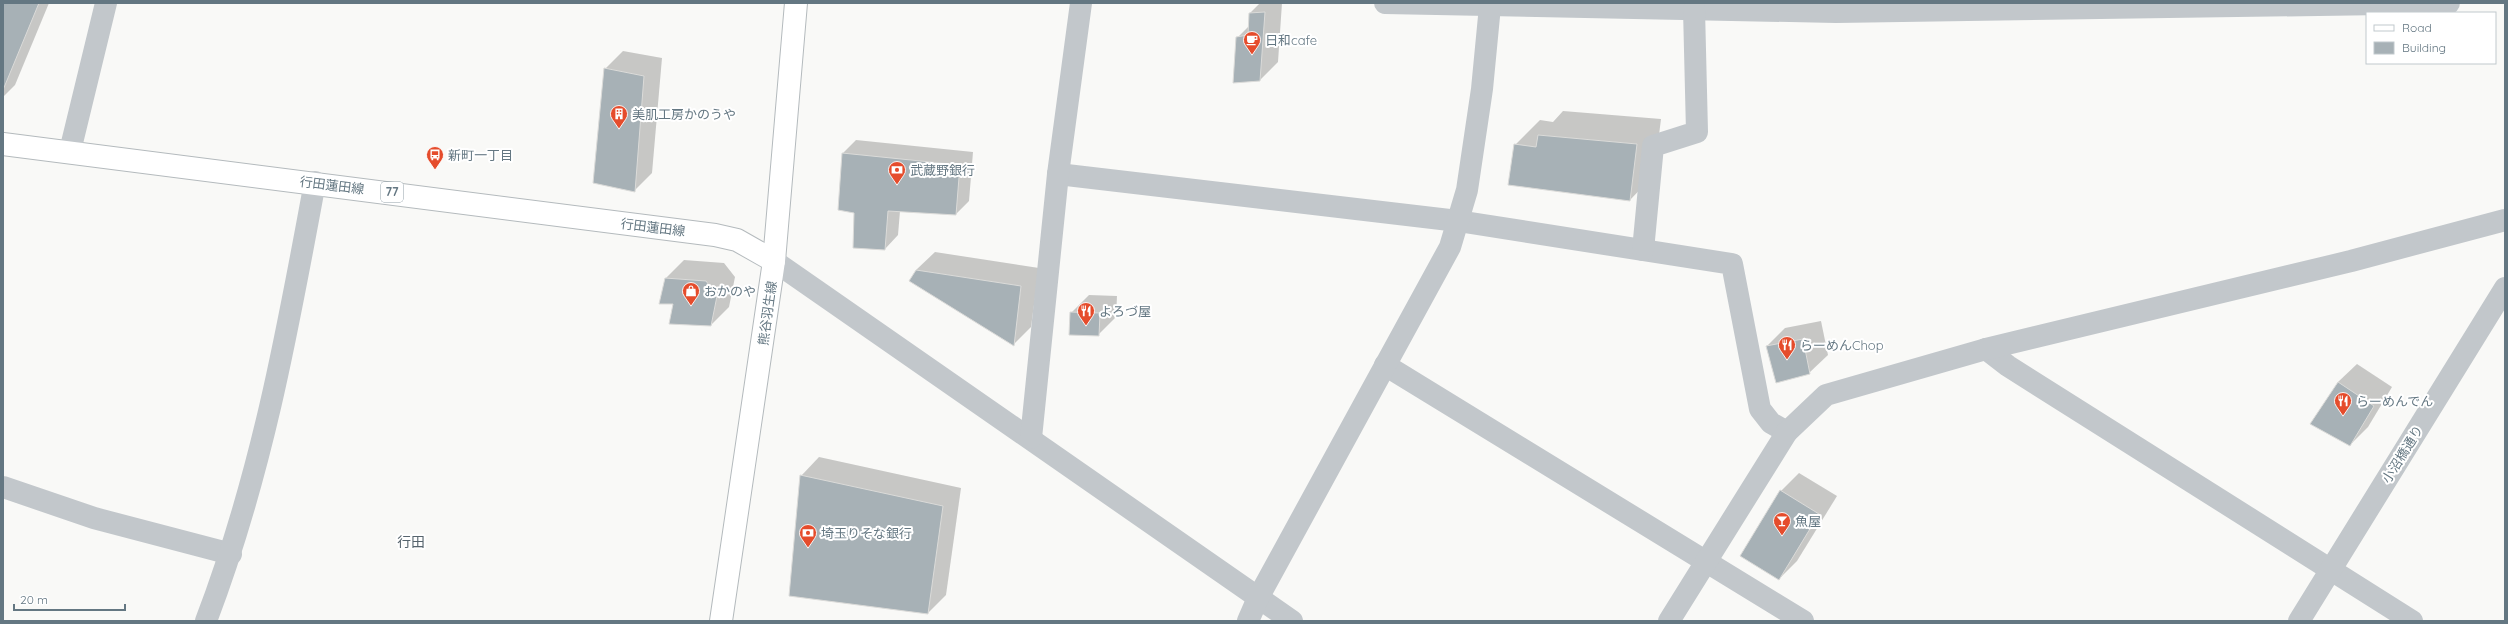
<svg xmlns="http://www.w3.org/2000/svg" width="2508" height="624" font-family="Quicksand,'Noto Sans JP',sans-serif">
  <rect width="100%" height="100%" fill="#f9f9f7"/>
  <g fill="#0003">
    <polygon points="3,3 49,3 15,85 3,97"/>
    <polygon points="1260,3 1282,3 1278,62 1260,80 1237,38 1249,26 1250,13"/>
    <polygon points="623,51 662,58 652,173 634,191 605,69"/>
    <polygon points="1563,111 1661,119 1654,175 1630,200 1515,145 1540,120 1553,122"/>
    <polygon points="856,140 973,152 969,201 956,214 900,211 898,235 885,249 855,212 843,153"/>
    <polygon points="935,252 1039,268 1031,327 1013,345 916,270"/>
    <polygon points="684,260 724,263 735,277 729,307 711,325 675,303 661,303 666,278"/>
    <polygon points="1089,295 1117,296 1116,317 1098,335 1071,313"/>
    <polygon points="1821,321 1828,355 1809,373 1767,346 1785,328"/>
    <polygon points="2357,364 2392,387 2368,427 2350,445 2338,382"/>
    <polygon points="819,457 961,488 946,595 928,613 801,476"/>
    <polygon points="1799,473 1837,496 1797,561 1779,579 1781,491"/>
  </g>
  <g fill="#a7b1b6" stroke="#dbdbd9">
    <polygon points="3,3 39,3 3,90"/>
    <polygon points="1265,12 1260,81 1233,83 1236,37 1248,35 1249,13"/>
    <polygon points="604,68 644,76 635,192 593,183"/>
    <polygon points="1538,135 1637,144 1630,201 1508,185 1514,144 1536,147"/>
    <polygon points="842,153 960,165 956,215 888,211 885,250 853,248 854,213 838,210"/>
    <polygon points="916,270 1021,286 1014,346 909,281"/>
    <polygon points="665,278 706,281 717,296 711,326 669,324 673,304 659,304"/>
    <polygon points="1070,312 1100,313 1099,336 1069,335"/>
    <polygon points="1803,339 1810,374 1776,383 1766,346"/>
    <polygon points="2338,382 2374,406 2350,446 2310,424"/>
    <polygon points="800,475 943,506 928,614 789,596"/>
    <polygon points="1780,490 1819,514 1779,580 1740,556"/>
  </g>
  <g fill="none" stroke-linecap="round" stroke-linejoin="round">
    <defs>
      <g id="major">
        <polyline points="3,144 715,235 737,240 774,261"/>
        <polyline points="721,621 774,261 796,3"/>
      </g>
    </defs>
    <use href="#major" stroke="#b4babd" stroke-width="24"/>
    <g stroke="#c2c7cb" stroke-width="22">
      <polyline points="1385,3 1836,12 2449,3"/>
      <polyline points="70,151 106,3"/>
      <polyline points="1058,174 1458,221 1732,264 1760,409 1771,423 1787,432"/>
      <polyline points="1643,250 1653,146 1697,132 1694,9"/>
      <polyline points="774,261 1292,621"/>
      <polyline points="1986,349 2008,366 2412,621"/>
      <polyline points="1385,365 1803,621"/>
      <polyline points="1031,438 1058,174 1081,3"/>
      <polyline points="3,487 94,518 231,554"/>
      <path d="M206 621C261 477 287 334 315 182"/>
      <polyline points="1248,621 1258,598 1450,247 1467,190 1482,89 1490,6"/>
      <polyline points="1669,621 1787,432 1826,395 1986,349 2351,261 2505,220"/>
      <polyline points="2299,621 2505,288"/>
    </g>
    <use href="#major" stroke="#fff" stroke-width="22"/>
  </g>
  <defs>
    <symbol id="cafe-pin" viewBox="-11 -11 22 30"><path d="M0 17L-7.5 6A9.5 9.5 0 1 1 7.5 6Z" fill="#e54c2c" stroke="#fff"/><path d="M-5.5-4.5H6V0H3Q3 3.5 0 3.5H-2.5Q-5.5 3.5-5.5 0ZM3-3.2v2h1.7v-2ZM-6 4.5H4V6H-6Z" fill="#fff"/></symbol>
    <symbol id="building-pin" viewBox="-11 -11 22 30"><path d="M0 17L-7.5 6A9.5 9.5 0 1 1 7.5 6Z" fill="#e54c2c" stroke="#fff"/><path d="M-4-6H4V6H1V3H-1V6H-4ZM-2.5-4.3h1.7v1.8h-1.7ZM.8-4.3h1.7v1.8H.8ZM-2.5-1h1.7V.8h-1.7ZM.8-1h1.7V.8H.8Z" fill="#fff"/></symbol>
    <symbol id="bus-pin" viewBox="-11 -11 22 30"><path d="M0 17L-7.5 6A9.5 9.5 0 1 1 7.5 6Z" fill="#e54c2c" stroke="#fff"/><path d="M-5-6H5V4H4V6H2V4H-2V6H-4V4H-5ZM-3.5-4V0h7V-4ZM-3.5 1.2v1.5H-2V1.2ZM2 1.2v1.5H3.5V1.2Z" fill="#fff"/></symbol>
    <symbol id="bank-pin" viewBox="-11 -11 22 30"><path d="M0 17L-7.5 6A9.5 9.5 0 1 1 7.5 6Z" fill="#e54c2c" stroke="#fff"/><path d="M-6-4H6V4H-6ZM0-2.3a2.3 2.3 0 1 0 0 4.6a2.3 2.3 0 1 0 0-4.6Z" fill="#fff"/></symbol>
    <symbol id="shop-pin" viewBox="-11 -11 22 30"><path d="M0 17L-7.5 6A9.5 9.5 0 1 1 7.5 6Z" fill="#e54c2c" stroke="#fff"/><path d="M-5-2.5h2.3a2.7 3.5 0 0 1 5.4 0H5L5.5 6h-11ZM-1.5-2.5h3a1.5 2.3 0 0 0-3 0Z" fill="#fff"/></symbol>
    <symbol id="restaurant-pin" viewBox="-11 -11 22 30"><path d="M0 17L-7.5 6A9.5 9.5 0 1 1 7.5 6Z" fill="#e54c2c" stroke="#fff"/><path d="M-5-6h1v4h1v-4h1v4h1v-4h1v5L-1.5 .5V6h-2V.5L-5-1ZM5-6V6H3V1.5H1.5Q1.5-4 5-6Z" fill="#fff"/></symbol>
    <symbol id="bar-pin" viewBox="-11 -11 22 30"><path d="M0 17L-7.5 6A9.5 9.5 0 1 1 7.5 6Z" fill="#e54c2c" stroke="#fff"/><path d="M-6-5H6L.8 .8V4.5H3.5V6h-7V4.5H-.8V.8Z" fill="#fff"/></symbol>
  </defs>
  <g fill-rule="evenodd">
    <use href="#cafe-pin" x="1242" y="30" width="20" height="27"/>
    <use href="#building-pin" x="609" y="104" width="20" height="27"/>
    <use href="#bus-pin" x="425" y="145" width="20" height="27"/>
    <use href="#bank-pin" x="887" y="160" width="20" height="27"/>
    <use href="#shop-pin" x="681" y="281" width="20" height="27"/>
    <use href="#restaurant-pin" x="1076" y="301" width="20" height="27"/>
    <use href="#restaurant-pin" x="1777" y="335" width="20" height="27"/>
    <use href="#restaurant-pin" x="2333" y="391" width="20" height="27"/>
    <use href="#bar-pin" x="1772" y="511" width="20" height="27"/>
    <use href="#bank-pin" x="798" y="523" width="20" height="27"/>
  </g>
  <g text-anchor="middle" stroke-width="4" stroke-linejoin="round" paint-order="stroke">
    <rect fill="#fff" stroke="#92a0a8" stroke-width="1" x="381" y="182" width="22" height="20" rx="3"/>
    <g font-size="12" font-weight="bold" fill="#647782">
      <text x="392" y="196">77</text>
    </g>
    <g font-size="13" fill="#647782" stroke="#fff" text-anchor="start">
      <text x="1265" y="45">日和cafe</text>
      <text x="632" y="119">美肌工房かのうや</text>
      <text x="448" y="160">新町一丁目</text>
      <text x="910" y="175">武蔵野銀行</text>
      <text x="704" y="296">おかのや</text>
      <text x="1099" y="316">よろづ屋</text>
      <text x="1800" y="350">らーめんChop</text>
      <text x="2356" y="406">らーめんでん</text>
      <text x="1795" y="526">魚屋</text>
      <text x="821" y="538">埼玉りそな銀行</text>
    </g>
    <g font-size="13" fill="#647782" stroke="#fff">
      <text transform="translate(332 185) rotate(7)" y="5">行田蓮田線</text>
      <text transform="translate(653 227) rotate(7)" y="5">行田蓮田線</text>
      <text transform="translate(767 313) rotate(-82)" y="5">熊谷羽生線</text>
      <text transform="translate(2402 454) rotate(-58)" y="5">小沼橋通り</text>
    </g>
    <g font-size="14" fill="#56646d" stroke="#fff">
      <text x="411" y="547">行田</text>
    </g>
  </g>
  <rect width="2508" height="624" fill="none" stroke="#647782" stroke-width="8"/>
  <rect x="2366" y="12" width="130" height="52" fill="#ffffff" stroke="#c1c9cd"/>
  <rect x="2374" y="25" width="20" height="6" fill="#ffffff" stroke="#c1c9cd"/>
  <text x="2402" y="32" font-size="12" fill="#647782">Road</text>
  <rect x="2374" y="42" width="20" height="12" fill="#a7b1b6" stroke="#c1c9cd"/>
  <text x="2402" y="52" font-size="12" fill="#647782">Building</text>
  <path d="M14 604v6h111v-6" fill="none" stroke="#647782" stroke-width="2"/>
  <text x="20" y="604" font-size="12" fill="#647782" stroke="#ffffff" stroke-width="3" paint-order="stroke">20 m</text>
</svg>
